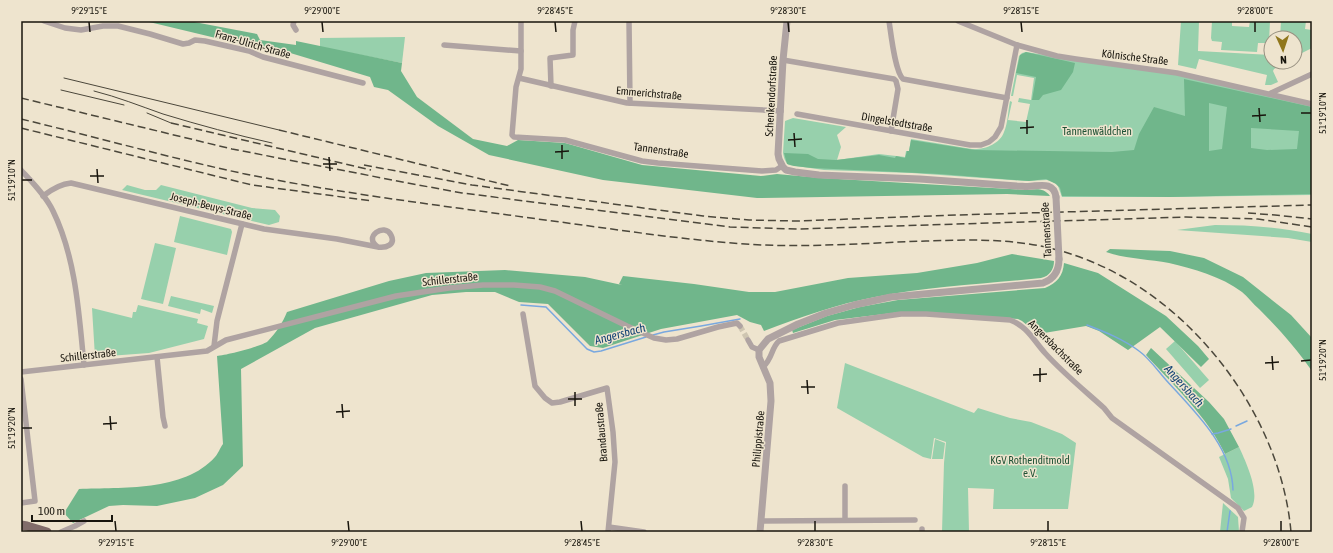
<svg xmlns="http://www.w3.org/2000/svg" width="1333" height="553" font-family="'Asap Condensed',sans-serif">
  <rect width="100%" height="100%" fill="#eee4ce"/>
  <g fill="#97d0ac">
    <polygon points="1181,21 1199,21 1198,51 1271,55 1271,62 1287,62 1274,69 1273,71 1278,82 1271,85 1265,85 1267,75 1199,59 1196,69 1178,65"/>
    <polygon points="1212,21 1232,21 1232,26 1249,27 1250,21 1270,21 1269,42 1267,43 1258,43 1257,52 1221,50 1222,42 1212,41 1211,38"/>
    <polygon points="1281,21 1306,21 1305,29 1312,30 1312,48 1302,53 1295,53 1295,38 1280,38"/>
    <polygon points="405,37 402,63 320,47 320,38"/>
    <path d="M1026 52 1177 75 1312 106V195L1174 197H1062L1058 186 1055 183 1047 180 1026 181 912 173 824 170 789 165C785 162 784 158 783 153L785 121 793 118 846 127 837 135 841 147 837 160 879 154 905 157 906 151H909L911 139 972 149C984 150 1000 144 1004 132 1008 123 1008 111 1010 101L1012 102 1008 120 1026 122 1030 104 1018 102 1019 98 1031 100 1034 78 1017 75 1013 96H1011L1019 56 1022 53Z"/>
    <polygon points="127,185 145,190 156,190 161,185 252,208 275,210 280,216 279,222 269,225 122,190"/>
    <polygon points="180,216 231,229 232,232 227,255 174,242"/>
    <path d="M1215 225C1248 225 1280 227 1312 234V242L1288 238 1177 230Z"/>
    <polygon points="155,243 176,248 163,304 141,299"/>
    <polygon points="171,296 214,306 212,313 201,309 200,314 168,306"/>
    <polygon points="138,305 198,319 197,323 208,326 204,339 149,353 95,357 92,308 132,318 133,312 136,312"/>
    <polygon points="1175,341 1209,380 1200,388 1166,349"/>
    <polygon points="845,363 974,413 978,408 1010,418 1031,422 1062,434 1076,443 1068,509 993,509 994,489 968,488 969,532 942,532 944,463 946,442 934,438 931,459 923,457 837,408"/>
    <polygon points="935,439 945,443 943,459 932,459"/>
    <path d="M1239 447C1246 462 1260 492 1252 507L1244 511 1231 498 1228 479 1219 457Z"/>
    <polygon points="1223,503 1238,517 1239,532 1220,532"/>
  </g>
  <g fill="#70b68b" fill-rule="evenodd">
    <path d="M145 21H189L257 34 260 40 296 45V41L402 63 401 71 417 97 473 139 507 146 518 140 565 143 642 165 761 176 777 174 821 178 1028 190C1037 189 1044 188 1050 196L1007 194 757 198 603 180 489 155 438 126 388 90 374 87 370 77 287 52 220 39Z"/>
    <polygon points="1026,52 1075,63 1073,72 1061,90 1043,95 1039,100 1032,100 1036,77 1016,73 1020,55"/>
    <path d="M1184 79 1312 107V194L1170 197 1062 196 1060 188 1056 184 1046 179 1029 181 939 174 812 168 794 166 787 164 784 153 808 154 818 159 836 160 879 155 895 158 896 156 905 158 907 151H909L911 140 975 150 1112 152 1134 150 1139 134 1154 107 1185 116ZM1209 103 1227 107 1222 149 1209 151ZM1251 128 1299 131 1297 149 1267 150 1251 148Z"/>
    <path d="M1110 249 1170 251 1204 258 1243 277 1291 315 1312 338V371C1296 348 1279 329 1259 309 1253 304 1248 297 1242 292 1221 276 1193 269 1169 263 1148 259 1126 259 1106 252Z"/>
    <path d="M1012 254 1054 261C1054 269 1050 276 1041 278 986 284 930 286 875 297 837 304 801 317 764 331L761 325 750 322 737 315 661 329 603 348 590 346 548 304 519 302 495 292H466L432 295 315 328 241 369 243 466 223 485 195 498 157 506 123 505 109 506 73 523 64 513 79 489C121 487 184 492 215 457 218 454 220 448 223 444L217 356C227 355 263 346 268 341 276 333 283 322 287 312L389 281 426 273 505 270 585 277 622 285 619 284 623 276 694 284 749 292H775L848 278 917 273 977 263Z"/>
    <path d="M1064 263 1098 273 1166 316 1198 346 1209 359 1201 367 1160 327 1128 350 1099 331 1086 326 1038 334 1022 321 1018 319 926 313 901 312 835 320 793 333 792 330 827 316 860 307 898 300 1045 288C1057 283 1063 276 1064 263Z"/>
    <path d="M1151 348 1209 402 1224 419 1239 447 1225 454C1207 416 1173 385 1146 355Z"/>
  </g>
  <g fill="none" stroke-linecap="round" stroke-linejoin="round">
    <g stroke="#79a8df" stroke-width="1.5">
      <polyline points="521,305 546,307 587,349 594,352 601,351 646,337"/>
      <path d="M1087 325C1105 332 1123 339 1139 351 1149 358 1158 371 1166 380 1194 411 1232 446 1233 490"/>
      <polyline points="653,335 664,332 701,326 740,319"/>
      <polyline points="1236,426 1247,421"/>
      <polyline points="1212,434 1218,433 1231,429"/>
      <polyline points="1227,532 1230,511"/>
    </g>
    <polyline stroke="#cec5b1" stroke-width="5.5" stroke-dasharray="5.5 3" stroke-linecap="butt" points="740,326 748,340"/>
    <g stroke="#afa3a2" stroke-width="5.5">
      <polyline points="44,21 65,28 81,30 103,26 118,26 150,34 183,44 189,43 195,40 205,41 249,51 263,57 363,83"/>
      <polyline points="294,21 293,25 296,30"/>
      <polyline points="521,21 521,69 516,87 512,135 514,137 565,140 642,161 658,163 762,171 776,170 782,166"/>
      <polyline points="629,21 630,103"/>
      <path d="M889 21C891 34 895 72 903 79L1007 98"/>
      <polyline points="958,21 1017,45 1057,56 1076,59 1177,73 1312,104"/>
      <polyline points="444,45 521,51"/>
      <polyline points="783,60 894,79 896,81 898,89 891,131"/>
      <polyline points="519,78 627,103 781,111"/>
      <polyline points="551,86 550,58 573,55 573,30 575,21"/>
      <polyline points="1271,93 1312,74"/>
      <polyline points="797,114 970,145 981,145 989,142 995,137 1001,127 1017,45"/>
      <path d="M21 170C32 182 46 196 53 211 76 258 79 314 84 365"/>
      <path d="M43 196C52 189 60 184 71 183L264 229 337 239 378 247C386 248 396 245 391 235 385 222 362 237 378 247"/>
      <polyline points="523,314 535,386 545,398 552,403 560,402 607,388 613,432 615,462 608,532"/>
      <polyline points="748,340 752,347 759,350"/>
      <polyline points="214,346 217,321 242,224"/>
      <polyline points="157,357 163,417 165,426"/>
      <path d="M763 367C773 358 771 348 779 341L838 323 901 314H926L1010 320C1027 326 1034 341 1045 353 1063 373 1084 390 1104 408L1112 418 1238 508 1244 518 1242 532"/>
      <polyline points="21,372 207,351 226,340 396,296 449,288 483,285 514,285 540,287 555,291 627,326 654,338 666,340 677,339 718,327 737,323 740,326"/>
      <polyline points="21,379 35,501 21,503"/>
      <polyline points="845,486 845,520"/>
      <polyline points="761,521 915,520"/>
      <polyline points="609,527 644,532"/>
      <polyline points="61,532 75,526 84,521"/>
      <polyline points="922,532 922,529"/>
    </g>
    <g stroke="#afa3a2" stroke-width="7">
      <path d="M787 21 783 60 778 154 779 159 783 167 786 170 795 172 819 175 920 179 1017 186C1022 186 1028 187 1033 186 1043 185 1054 183 1056 197"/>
      <path d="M760 532 771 401 770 383 759 357V350L768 339 798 324 826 313 854 305 891 297 1043 283C1054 279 1059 271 1059 259"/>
    </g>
    <polyline stroke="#816c6a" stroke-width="9" points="21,525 27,526 47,532"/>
    <g stroke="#4b473b" stroke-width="1">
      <polyline points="64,78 279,130"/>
      <polyline points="61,90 124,105"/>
      <path d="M94 91C118 97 140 106 163 114 199 125 236 135 272 143"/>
      <polyline points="147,113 171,123"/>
    </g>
    <g stroke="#4b473b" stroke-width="1.5" stroke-dasharray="8 4" stroke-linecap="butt">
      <polyline points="21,98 232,149 413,184 462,193 730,227 797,229 1186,217 1258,219 1312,227"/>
      <path d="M21 119C96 137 170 158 245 174 344 194 445 206 545 220 607 228 669 238 732 243 796 249 862 243 926 241 985 239 1034 238 1090 261 1196 304 1281 418 1291 532"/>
      <polyline points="171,123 371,170"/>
      <polyline points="21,128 252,185 372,201"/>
      <polyline points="279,130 510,186"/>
      <polyline points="364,165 472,185 703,216 749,220 797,221 956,215 1312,205"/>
      <polyline points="1248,213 1275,215 1312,219"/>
    </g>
    <polyline stroke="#afa3a2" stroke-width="7" points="1056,197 1059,259"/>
  </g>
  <path fill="none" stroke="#18150d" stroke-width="1.5" d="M89 22 90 32M322 22 323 32M555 22 556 32M788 22 789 32M1021 22 1022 32M1255 22V32M1259 108 1260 122M1301 113H1311M1252 116 1266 115M1027 120V134M1020 128 1034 127M794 133 795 147M788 140 802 139M562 145V159M555 152 569 151M329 157 330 171M323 164H337M97 169 98 183M90 176H104M22 180H32M1272 356 1273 370M1301 361 1311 360M1265 363 1279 362M1040 368V382M1033 375 1047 374M807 380 808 394M801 387H815M575 392V406M568 399H582M342 404 343 418M336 412 350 411M110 416 111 430M103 424 117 423M22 428H32M115 521 116 531M348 521 349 531M581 521 582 531M815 521V531M1048 521V531M1281 521V531"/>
  <g text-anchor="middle" stroke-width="3" stroke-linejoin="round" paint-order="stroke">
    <g font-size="11" fill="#18150d" stroke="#eee4ce">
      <text transform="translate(253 44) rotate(16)" y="4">Franz-Ulrich-Straße</text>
      <text transform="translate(1135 57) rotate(7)" y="4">Kölnische Straße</text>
      <text transform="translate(649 93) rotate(5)" y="4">Emmerichstraße</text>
      <text transform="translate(771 96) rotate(-87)" y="4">Schenkendorfstraße</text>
      <text transform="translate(897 122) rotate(10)" y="4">Dingelstedtstraße</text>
      <text transform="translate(661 150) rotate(8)" y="4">Tannenstraße</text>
      <text transform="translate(211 206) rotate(14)" y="4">Joseph-Beuys-Straße</text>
      <text transform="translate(1046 230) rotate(-93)" y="4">Tannenstraße</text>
      <text transform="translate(450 279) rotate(-6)" y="4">Schillerstraße</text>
      <text transform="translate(1056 347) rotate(45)" y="4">Angersbachstraße</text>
      <text transform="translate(88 355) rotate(-6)" y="4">Schillerstraße</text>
      <text transform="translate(601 432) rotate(-95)" y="4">Brandaustraße</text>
      <text transform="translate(758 439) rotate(-85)" y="4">Philippistraße</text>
    </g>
    <g font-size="11" fill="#1d5134" stroke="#eee4ce">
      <text x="1097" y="135">Tannenwäldchen</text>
      <text x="1030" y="464">KGV Rothenditmold<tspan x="1030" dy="13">e.V.</tspan></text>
    </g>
    <g font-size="12" font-style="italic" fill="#114274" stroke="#eee4ce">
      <text transform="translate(620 334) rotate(-15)" y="4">Angersbach</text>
      <text transform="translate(1184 386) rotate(48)" y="4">Angersbach</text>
    </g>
  </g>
  <rect width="1333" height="553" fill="none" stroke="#eee4ce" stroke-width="44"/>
  <g transform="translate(1283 50) rotate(177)"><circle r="19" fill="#eee4ce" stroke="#989181"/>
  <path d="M0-3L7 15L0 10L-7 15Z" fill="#90771c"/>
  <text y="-6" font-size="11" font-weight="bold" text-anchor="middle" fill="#18150d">N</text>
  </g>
  <path d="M32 515v6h80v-6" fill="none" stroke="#18150d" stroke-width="2"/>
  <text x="38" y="515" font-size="12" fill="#18150d" stroke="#eee4ce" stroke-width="3" paint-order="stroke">100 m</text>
  <rect x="22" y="22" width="1289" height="509" fill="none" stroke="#18150d" stroke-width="1.5"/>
  <g font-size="10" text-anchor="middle" fill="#18150d">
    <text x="89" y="14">9°29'15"E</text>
    <text x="322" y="14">9°29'00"E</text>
    <text x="555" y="14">9°28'45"E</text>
    <text x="788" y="14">9°28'30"E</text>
    <text x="1021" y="14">9°28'15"E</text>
    <text x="1255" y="14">9°28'00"E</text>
    <text transform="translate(1322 113) rotate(-90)" y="4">51°19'10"N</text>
    <text transform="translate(11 180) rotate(-90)" y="4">51°19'10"N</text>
    <text transform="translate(1322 360) rotate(-90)" y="4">51°19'20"N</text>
    <text transform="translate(11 428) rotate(-90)" y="4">51°19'20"N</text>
    <text x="116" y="546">9°29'15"E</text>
    <text x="349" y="546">9°29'00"E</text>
    <text x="582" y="546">9°28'45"E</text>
    <text x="815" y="546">9°28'30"E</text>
    <text x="1048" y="546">9°28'15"E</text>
    <text x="1281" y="546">9°28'00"E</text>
  </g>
</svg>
